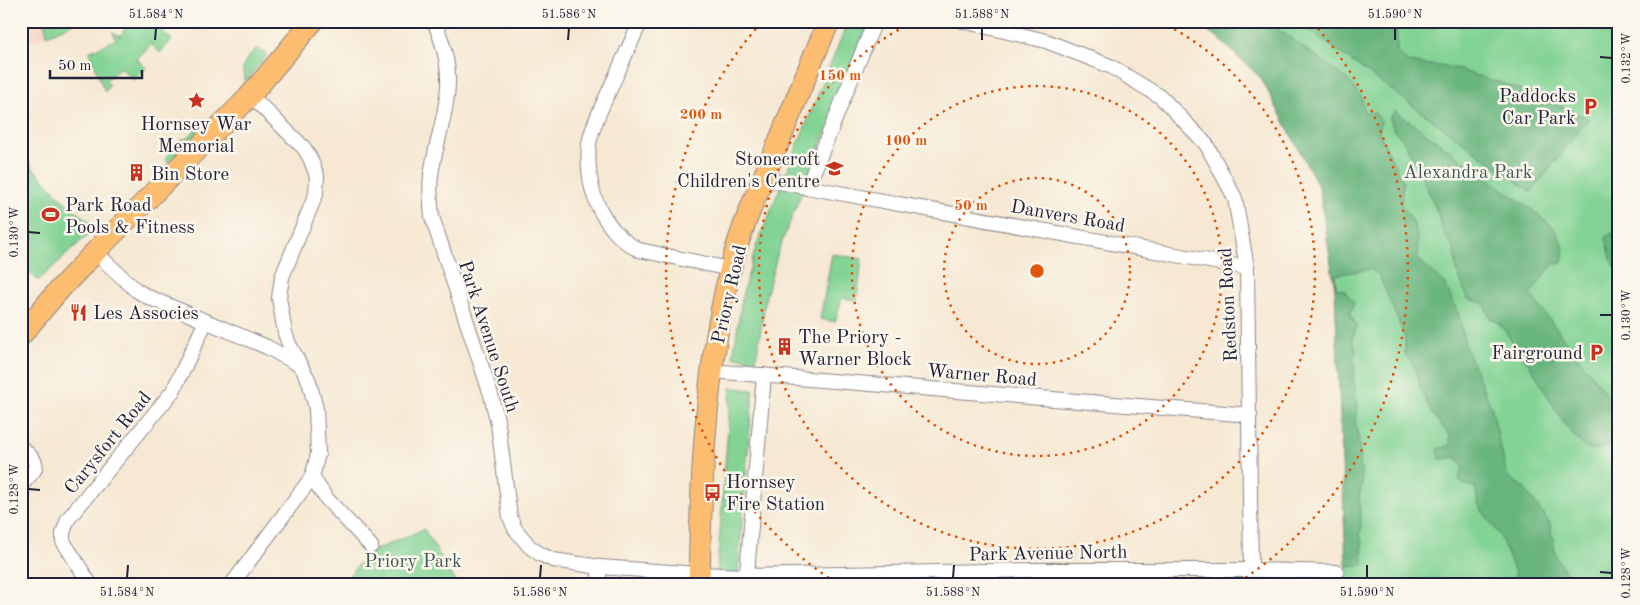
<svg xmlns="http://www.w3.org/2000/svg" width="1640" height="605" font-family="'Old Standard TT',serif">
  <rect width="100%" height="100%" fill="#fbf7ec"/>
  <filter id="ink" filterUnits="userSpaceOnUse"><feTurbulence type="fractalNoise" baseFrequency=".02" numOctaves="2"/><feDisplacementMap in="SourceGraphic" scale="10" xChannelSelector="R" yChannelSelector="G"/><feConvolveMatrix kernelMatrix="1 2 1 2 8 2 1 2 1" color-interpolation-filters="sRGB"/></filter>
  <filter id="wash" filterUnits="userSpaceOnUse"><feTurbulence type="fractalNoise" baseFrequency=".0096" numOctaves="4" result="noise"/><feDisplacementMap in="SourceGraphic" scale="20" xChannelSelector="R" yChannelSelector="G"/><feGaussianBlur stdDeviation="1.12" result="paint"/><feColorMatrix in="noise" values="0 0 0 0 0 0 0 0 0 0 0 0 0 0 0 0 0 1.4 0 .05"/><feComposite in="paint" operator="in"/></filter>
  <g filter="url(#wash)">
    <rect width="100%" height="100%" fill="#f6e8d3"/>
    <polygon fill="#f7d1c6" points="21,21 44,21 47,35 21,47"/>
    <g fill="#82d394" stroke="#527a68">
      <polygon points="44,21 79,21 47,35"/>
      <polygon points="118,21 163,21 158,27 172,40 160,53 151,44 137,59 146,68 134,80 120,67 106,81 110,85 105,92 89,52 116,39 112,32 121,36 126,27"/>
      <polygon points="848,21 870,21 778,252 766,296 756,360 733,357 743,292 756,247"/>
      <polygon points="1189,21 1619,21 1619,584 1343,584 1342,579 1347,571 1335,288 1319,187 1261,78 1215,35"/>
      <path d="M257 48 267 55 246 81C238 66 247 58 257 48Z"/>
      <polygon points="202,119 211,120 168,163 166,158 169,152 181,139 187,139 195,130 195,123"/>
      <polygon points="21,145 31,166 66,203 96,227 38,281 21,263"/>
      <polygon points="832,254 862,259 857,300 842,298 835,322 820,319"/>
      <polygon points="731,388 753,390 737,584 716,584"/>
      <polygon points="424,529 457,584 342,584 368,553"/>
    </g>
    <g fill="#69b57e" stroke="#466c5c">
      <path d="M1189 21H1267L1348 80 1362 98 1364 112 1375 113 1381 121 1379 133 1403 182 1401 206C1419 224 1417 235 1418 259L1445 284 1459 316 1465 346 1492 409 1507 476 1525 489 1550 524 1556 557 1574 584H1517L1514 570 1500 535 1479 506 1475 487 1463 484 1459 478 1463 467 1457 457 1440 459 1438 449 1450 446V435C1437 422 1426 404 1420 387 1415 370 1418 369 1405 355V337L1379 275 1370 269 1335 275 1336 288 1344 290 1354 303 1350 314 1357 326 1352 338 1356 351 1353 359 1355 368 1353 380 1358 406 1355 419 1359 443 1362 483 1359 499 1361 526 1360 535 1362 543 1363 565 1346 566 1335 288 1319 187 1261 78 1215 35Z"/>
      <polygon points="1297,21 1396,21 1397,52 1407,62 1454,68 1534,94 1589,119 1531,192"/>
      <polygon points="1395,111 1536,213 1555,229 1564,247 1562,263 1553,264 1530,294 1619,411 1619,444 1617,443 1594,451 1584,447 1565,425 1531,367 1499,323 1490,318 1484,303 1468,299 1457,271 1454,249 1442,230 1438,214 1417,165 1402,138 1394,131 1390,117"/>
      <polygon points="1619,229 1619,273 1611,259 1606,237"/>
    </g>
  </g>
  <g filter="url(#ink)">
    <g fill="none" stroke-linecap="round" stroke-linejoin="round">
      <defs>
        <g id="street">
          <path d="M434 21C443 42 449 62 448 84 447 115 435 145 431 175 429 189 431 203 432 217L491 395 498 424 510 517 515 529 530 547 540 554 553 560 600 567 699 574 747 576 1030 570H1251L1337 572"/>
          <path d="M641 21C630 44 620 67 609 91 602 107 592 125 589 144 587 166 590 191 600 210 610 228 621 241 639 250L730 269"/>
          <polyline points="963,21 1046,41 1110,66 1161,97 1206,144 1235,198 1247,268 1251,570"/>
          <polyline points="763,179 1247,268"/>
          <polyline points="807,188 875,21"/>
          <polyline points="95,252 136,290 148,297 267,347 298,364"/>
          <polyline points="711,371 1250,415"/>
          <path d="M21 447C41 466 40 465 21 485"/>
          <polyline points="312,477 326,498 371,546"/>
          <polyline points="90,584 63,541 63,533 68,519 173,391 206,321"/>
          <polyline points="232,584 312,477 318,454 316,409 309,381 289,344 285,333 279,298 282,277 316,194 317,176 310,158 304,148 250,95"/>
          <polyline points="598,584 600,567"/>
          <polyline points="746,584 764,375"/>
        </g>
        <g id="primary">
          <polyline points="21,335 58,291 95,252 248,98 313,21"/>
          <path d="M699 584C701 479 705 373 730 271 740 230 758 190 775 151 793 108 810 64 829 21"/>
        </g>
      </defs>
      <use href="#street" stroke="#8c8587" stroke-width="16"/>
      <use href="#primary" stroke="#8c8587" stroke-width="23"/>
      <use href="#street" stroke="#fff" stroke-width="14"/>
      <use href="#primary" stroke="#fcbd6f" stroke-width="21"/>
    </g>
  </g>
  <path fill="none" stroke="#22223b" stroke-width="2" d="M155 40 156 28M568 40 569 28M982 40V28M1395 40V28M1600 57 1612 58M28 232 40 233M1600 315H1612M28 489 40 490M1600 572 1612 573M127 578 128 565M540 578 541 565M953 578 954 565M1367 578V565"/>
  <g fill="none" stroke="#de560e" stroke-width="2.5" stroke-dasharray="2.5 5">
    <circle cx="1037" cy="271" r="93"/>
    <circle cx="1037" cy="271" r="185"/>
    <path d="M1161 22A278 278 0 1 1 913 22"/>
    <path d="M835 582A371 371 0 0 1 761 23M1313 23A371 371 0 0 1 1239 582"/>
  </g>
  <defs>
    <symbol id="sight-bare" viewBox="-9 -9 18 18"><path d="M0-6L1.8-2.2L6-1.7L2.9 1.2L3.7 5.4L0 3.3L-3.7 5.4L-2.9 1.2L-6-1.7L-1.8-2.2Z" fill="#c8321e" stroke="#fbf7ec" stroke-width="2.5" paint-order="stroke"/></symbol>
    <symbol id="parking-bare" viewBox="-9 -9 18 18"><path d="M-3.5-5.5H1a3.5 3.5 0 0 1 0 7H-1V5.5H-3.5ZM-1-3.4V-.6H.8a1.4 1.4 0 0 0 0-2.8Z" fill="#c8321e" stroke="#fbf7ec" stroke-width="2.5" paint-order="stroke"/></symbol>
    <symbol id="school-bare" viewBox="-9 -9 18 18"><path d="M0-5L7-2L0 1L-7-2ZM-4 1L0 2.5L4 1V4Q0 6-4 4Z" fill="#c8321e" stroke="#fbf7ec" stroke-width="2.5" paint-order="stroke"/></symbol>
    <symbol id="building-bare" viewBox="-9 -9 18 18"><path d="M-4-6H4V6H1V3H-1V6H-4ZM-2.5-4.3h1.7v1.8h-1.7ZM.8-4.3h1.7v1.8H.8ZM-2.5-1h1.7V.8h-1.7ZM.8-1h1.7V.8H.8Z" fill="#c8321e" stroke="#fbf7ec" stroke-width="2.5" paint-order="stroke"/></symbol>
    <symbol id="stadium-bare" viewBox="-9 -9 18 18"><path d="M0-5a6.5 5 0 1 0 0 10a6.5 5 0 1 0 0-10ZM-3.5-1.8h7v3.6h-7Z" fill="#c8321e" stroke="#fbf7ec" stroke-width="2.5" paint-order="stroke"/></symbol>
    <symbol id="restaurant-bare" viewBox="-9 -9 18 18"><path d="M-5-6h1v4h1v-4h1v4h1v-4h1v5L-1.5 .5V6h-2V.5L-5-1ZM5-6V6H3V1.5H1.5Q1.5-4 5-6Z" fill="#c8321e" stroke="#fbf7ec" stroke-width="2.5" paint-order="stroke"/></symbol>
    <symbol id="bus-bare" viewBox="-9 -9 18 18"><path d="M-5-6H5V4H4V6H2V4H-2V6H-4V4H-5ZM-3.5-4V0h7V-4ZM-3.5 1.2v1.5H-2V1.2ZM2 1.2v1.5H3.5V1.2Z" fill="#c8321e" stroke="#fbf7ec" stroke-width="2.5" paint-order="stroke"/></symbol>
  </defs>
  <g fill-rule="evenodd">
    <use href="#sight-bare" x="184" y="88" width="25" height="25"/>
    <use href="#parking-bare" x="1578" y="94" width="25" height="25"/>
    <use href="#school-bare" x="822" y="156" width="25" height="25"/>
    <use href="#building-bare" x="124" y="160" width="25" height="25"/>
    <use href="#stadium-bare" x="38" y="202" width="25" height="25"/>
    <use href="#restaurant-bare" x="66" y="300" width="25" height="25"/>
    <use href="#building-bare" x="772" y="334" width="25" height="25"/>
    <use href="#parking-bare" x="1584" y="340" width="25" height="25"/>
    <use href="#bus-bare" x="700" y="480" width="25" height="25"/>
  </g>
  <g text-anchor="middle" stroke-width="5" stroke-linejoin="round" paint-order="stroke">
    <g font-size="19" fill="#22223b" stroke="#fbf7ec" text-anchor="start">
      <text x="1576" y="102" text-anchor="end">Paddocks<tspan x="1576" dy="22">Car Park</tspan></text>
      <text x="196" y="130" text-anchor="middle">Hornsey War<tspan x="196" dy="22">Memorial</tspan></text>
      <text x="820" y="165" text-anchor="end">Stonecroft<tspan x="820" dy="22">Children's Centre</tspan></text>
      <text x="151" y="180">Bin Store</text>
      <text x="65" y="211">Park Road<tspan x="65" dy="22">Pools &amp; Fitness</tspan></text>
      <text x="93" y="319">Les Associes</text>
      <text x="798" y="343">The Priory -<tspan x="798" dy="22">Warner Block</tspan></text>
      <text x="1583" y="359" text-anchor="end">Fairground</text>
      <text x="726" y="488">Hornsey<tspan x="726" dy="22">Fire Station</tspan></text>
    </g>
    <g font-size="19" fill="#3f5756" stroke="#fbf7ec">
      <text x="1468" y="178">Alexandra Park</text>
      <text x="413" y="567">Priory Park</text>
    </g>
    <g font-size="19" fill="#22223b" stroke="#fbf7ec">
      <text transform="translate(1068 215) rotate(10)" y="7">Danvers Road</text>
      <text transform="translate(728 294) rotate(-77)" y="7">Priory Road</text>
      <text transform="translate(1227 305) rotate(-93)" y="7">Redston Road</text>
      <text transform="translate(490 336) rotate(72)" y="7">Park Avenue South</text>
      <text transform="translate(982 374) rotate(5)" y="7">Warner Road</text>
      <text transform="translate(107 442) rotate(-51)" y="7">Carysfort Road</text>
      <text transform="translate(1048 552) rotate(-1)" y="7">Park Avenue North</text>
    </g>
  </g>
  <circle cx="1037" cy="271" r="8" fill="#de560e" stroke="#fbf7ec" stroke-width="2.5"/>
  <g font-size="15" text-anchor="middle" font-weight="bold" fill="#de560e" stroke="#fbf7ec" stroke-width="5" stroke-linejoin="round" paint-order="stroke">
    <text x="840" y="80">150 m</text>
    <text x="701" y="119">200 m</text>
    <text x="906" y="145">100 m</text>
    <text x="971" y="210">50 m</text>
  </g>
  <rect width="1640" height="605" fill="none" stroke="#fbf7ec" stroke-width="55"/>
  <path d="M50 70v8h92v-8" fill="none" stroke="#22223b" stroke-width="2.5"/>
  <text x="58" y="70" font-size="15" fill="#22223b" stroke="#fbf7ec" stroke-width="4" paint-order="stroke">50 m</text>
  <rect x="28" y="28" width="1584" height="550" fill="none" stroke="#22223b" stroke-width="2"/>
  <g font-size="12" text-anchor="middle" fill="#22223b">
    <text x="156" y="18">51.584°N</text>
    <text x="569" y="18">51.586°N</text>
    <text x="982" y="18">51.588°N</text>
    <text x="1395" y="18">51.590°N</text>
    <text transform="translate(1626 58) rotate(-90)" y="4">0.132°W</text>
    <text transform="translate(14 232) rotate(-90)" y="4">0.130°W</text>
    <text transform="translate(1626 315) rotate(-90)" y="4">0.130°W</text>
    <text transform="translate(14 489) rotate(-90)" y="4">0.128°W</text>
    <text transform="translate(1626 573) rotate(-90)" y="4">0.128°W</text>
    <text x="127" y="596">51.584°N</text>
    <text x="540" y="596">51.586°N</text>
    <text x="953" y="596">51.588°N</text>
    <text x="1367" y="596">51.590°N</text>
  </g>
</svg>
